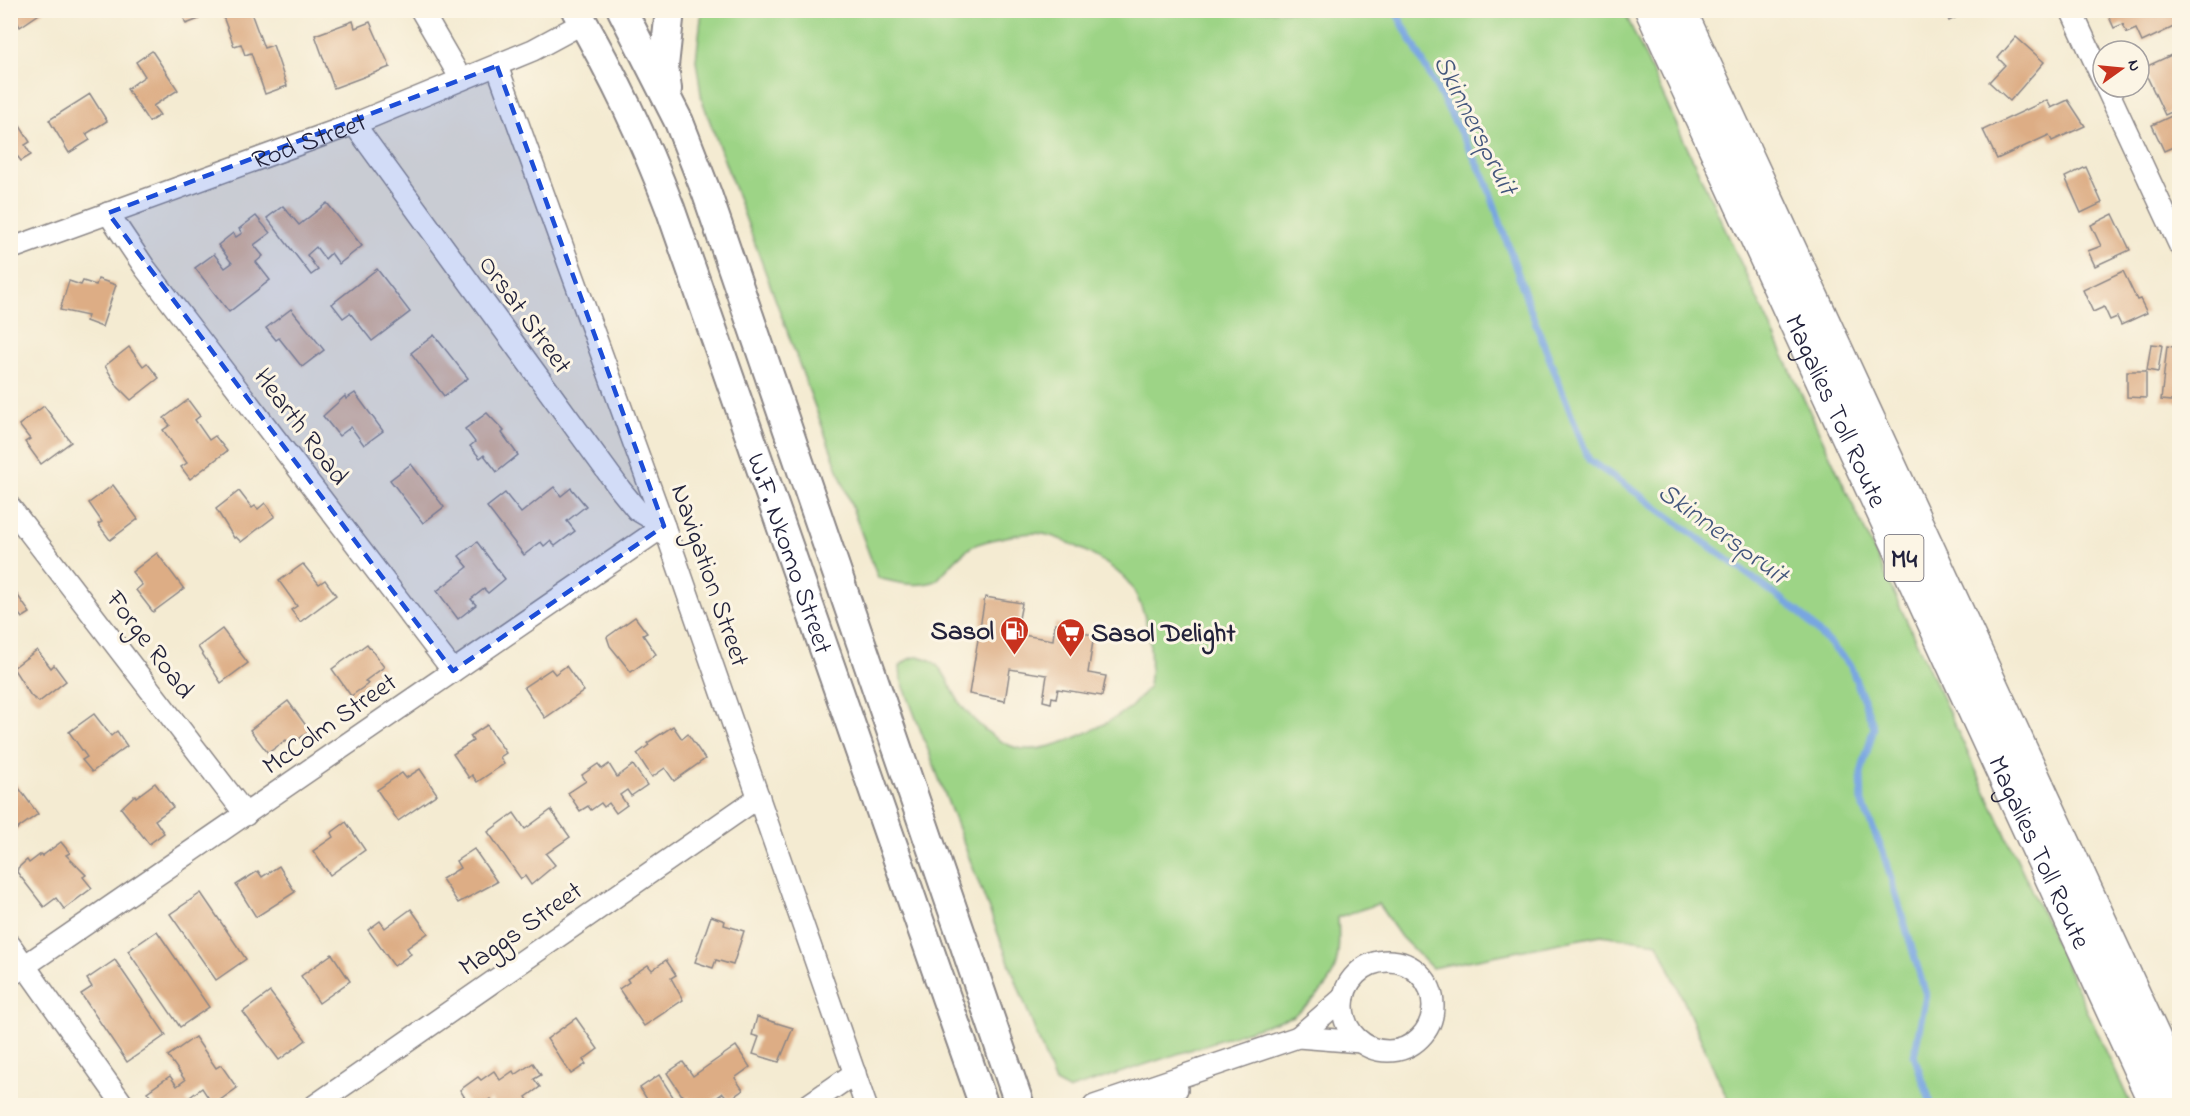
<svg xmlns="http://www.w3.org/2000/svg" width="2190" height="1116" font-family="'Indie Flower',sans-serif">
  <rect width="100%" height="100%" fill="#fcf5e5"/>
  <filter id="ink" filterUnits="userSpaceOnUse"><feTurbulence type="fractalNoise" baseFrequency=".0167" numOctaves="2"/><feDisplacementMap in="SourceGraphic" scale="12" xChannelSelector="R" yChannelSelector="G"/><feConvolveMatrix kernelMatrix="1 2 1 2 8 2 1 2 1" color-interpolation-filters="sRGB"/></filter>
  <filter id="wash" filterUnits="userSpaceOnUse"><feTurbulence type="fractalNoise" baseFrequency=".008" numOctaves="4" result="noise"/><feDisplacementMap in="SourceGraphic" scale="24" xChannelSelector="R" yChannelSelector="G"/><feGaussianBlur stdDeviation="1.35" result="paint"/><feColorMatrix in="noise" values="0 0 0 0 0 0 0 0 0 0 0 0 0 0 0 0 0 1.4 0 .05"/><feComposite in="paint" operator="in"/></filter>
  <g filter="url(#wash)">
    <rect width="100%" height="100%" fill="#f4ebd2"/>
    <path fill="#9dd486" stroke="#607b60" stroke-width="1.5" d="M702 11H1624L2131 1105H1730L1658 943 1601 935 1432 968 1401 937 1378 904 1338 917C1341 969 1336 984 1293 1016L1068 1090 1055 1083 901 679 900 666C909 656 921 654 933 662 949 674 953 698 966 711 980 727 996 742 1017 748 1047 756 1107 725 1131 707 1137 701 1143 693 1149 687 1153 653 1150 619 1133 589 1120 566 1061 535 1036 533 1021 533 986 540 973 546 959 553 947 570 936 581 917 588 897 583 878 578L702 100 696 60Z"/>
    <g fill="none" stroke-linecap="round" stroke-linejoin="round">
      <polyline stroke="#78a6e1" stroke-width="7" points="1395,10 1485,178 1529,306 1589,460 1637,493 1799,612 1850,665 1874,727 1861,773 1862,803 1883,852 1926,995 1914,1056 1932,1106"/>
    </g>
    <g id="blocks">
      <g fill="#ddad85">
        <polygon points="10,10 45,10 20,27"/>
        <polygon points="181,10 196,10 199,19 186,24"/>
        <polygon points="232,10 250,10 264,48 273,45 287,86 265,94 251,53 245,55 241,44 234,46 222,14"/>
        <polygon points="1944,10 1971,10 1949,21"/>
        <polygon points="2106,10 2180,10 2180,24 2142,42 2136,29 2127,33 2123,24 2114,28"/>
        <polygon points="353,21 355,28 370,22 390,67 334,88 315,35"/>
        <polygon points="2016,37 2044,62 2010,101 1989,82 2005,65 1998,58"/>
        <polygon points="152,51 178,90 153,106 160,115 149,122 127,89 145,76 136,62"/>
        <polygon points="2180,51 2180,108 2165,115 2143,68"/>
        <polygon points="90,94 107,121 86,134 90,140 69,153 49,120"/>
        <polygon points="2047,100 2051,108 2068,100 2085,126 2052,141 2049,135 1997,159 1983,130"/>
        <polygon points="2180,112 2180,144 2164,151 2152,125"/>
        <polygon points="10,121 15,129 20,126 30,142 25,145 31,155 21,161 18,157 10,162"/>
        <polygon points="2086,167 2102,203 2081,213 2065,177"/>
        <polygon points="327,203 362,246 339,264 331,253 325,259 316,247 307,255 318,270 311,275 267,218 283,206 299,225"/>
        <polygon points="2113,214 2130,250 2095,266 2088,251 2101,246 2091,225"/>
        <polygon points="256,216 270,233 254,245 263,256 256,262 270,280 229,312 195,268 214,254 225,268 232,263 218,245 233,233 236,237 242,233 239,229"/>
        <polygon points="377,269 410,312 372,341 350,313 343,318 332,304"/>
        <polygon points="2123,271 2137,300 2140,299 2147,313 2121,325 2117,317 2110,320 2104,307 2093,312 2083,290"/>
        <polygon points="98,279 116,285 102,327 86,321 88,316 60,310 69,281 81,285 83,281 96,285"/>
        <polygon points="291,309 324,350 302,367 279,338 276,340 266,328"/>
        <polygon points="434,335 468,378 444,396 411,353"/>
        <polygon points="2151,344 2162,345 2158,372 2147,370"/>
        <polygon points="2167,346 2180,348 2180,402 2161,400"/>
        <polygon points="129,347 143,366 147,363 159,378 131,400 118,387 105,366"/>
        <polygon points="2127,371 2146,371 2146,398 2127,397"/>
        <polygon points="355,393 383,431 364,445 351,427 339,436 323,416 345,396 346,399"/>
        <polygon points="188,400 200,416 195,420 209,440 215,436 227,451 190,479 181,467 187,463 163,430 170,425 164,418"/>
        <polygon points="44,406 71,442 41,464 25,442 30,439 19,425"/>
        <polygon points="487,413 504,431 502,433 518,455 497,472 484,455 480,458 470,446 475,442 465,429"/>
        <polygon points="411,464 444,507 423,523 390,480"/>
        <polygon points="113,485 138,519 110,540 98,524 102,522 89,503"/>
        <polygon points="554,487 561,496 571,488 586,506 567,521 575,531 555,546 550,541 544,546 541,542 524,555 487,507 505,493 521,513"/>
        <polygon points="239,491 252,508 255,506 258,509 265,503 275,516 241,542 236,537 234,538 216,509"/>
        <polygon points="477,542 505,579 488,593 484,589 471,599 476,605 458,619 437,591 468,567 459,556"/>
        <polygon points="157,553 184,589 153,612 136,590 142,585 132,572"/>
        <polygon points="303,564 319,584 325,580 336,595 300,622 291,610 297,606 279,581"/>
        <polygon points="16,593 30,613 22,618 19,614 10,620 10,597"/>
        <polygon points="985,597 1022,603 1016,634 1053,640 1055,623 1065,625 1064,630 1094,635 1088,673 1106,676 1102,696 1058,689 1056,698 1052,697 1051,703 1043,701 1047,675 1010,669 1005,701 969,694"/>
        <polygon points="635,617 647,633 643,635 656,654 631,672 610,646 607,637"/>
        <polygon points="222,629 248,663 221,683 198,647"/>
        <polygon points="367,644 384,667 365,681 368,684 351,696 332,669"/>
        <polygon points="37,650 51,668 54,665 66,681 39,702 31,696 13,668"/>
        <polygon points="566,666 584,691 545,718 524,687 551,669 555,674"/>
        <polygon points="288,701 310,731 290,745 286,740 268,753 250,730"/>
        <polygon points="94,714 111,736 117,731 127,746 92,772 82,760 87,757 69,732"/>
        <polygon points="487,725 506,753 500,757 504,764 477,782 472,775 469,778 453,754 473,741 470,736"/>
        <polygon points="673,726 682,739 688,734 705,759 674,781 665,768 652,777 637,754 649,745 647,743"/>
        <polygon points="598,764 602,769 609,764 617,777 633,765 647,785 631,796 627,790 620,795 627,805 616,813 609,803 604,807 601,803 591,810 588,806 580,811 568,793 586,781 582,775"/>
        <polygon points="420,769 437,794 398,821 377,790 402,773 406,778"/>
        <polygon points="13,780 38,814 10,834 10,781"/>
        <polygon points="155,783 173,807 155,820 164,833 149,844 121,808 135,795 136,797"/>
        <polygon points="551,810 570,837 546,854 555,865 531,885 525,876 521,879 488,832 514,813 525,829"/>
        <polygon points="346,822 365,850 330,875 313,851 333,837 331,833"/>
        <polygon points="61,842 70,853 66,855 86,875 83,877 92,888 64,909 56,898 44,907 17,872 18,868 27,860 29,863 41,854 42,856"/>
        <polygon points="474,849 497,882 458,903 442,879 460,868 456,861"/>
        <polygon points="279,866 295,892 256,917 236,885 258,871 262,877"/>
        <polygon points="201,893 246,959 216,980 170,914"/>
        <polygon points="411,909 428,933 407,948 411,954 394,966 368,930 380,921 385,928"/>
        <polygon points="711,916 725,921 724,925 744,931 733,965 716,960 713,968 695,962"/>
        <polygon points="157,931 209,1007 180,1027 128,951"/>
        <polygon points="332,954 350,981 319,1003 301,976"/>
        <polygon points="115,960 166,1035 127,1062 81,994 92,987 87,979"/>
        <polygon points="666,960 676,975 671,978 683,1000 644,1026 619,989 629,982 627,979 648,965 652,970"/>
        <polygon points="270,992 306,1040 279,1060 243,1012"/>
        <polygon points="757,1017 793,1028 779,1062 753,1054 759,1037 752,1035"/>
        <polygon points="576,1018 598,1049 583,1060 586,1064 571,1074 547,1039"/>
        <polygon points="195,1037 216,1068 221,1065 237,1088 213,1105 202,1088 186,1100 190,1106 157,1106 147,1092 170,1076 177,1086 185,1080 168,1056"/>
        <polygon points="736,1046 750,1067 735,1078 743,1090 729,1100 723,1093 705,1106 694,1106 688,1097 685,1100 667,1073 683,1062 693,1076"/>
        <polygon points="533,1063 541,1075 534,1079 540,1087 526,1097 529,1102 524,1106 495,1106 491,1099 487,1102 490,1106 470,1106 460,1090 478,1077 481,1080 494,1071 500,1080 513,1071 515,1075"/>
        <polygon points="659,1075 679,1106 651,1106 640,1088"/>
      </g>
    </g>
  </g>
  <g filter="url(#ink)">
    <use href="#blocks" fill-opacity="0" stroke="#8b8686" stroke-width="1.5"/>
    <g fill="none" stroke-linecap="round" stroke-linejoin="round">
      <defs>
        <g id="street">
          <polyline points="421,10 461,79"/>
          <polyline points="2071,10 2103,80"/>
          <polyline points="497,66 664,526 866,1106"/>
          <polyline points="2106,87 2180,246"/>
          <polyline points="108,213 145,268 453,671"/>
          <path id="s1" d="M10 249 354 124 533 50 583 23"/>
          <polyline points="10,507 246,815"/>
          <polyline points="10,945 124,1106"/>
          <circle cx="1388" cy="1006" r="45"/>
          <polyline points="10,976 664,526 637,510 620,489 354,124"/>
          <polyline points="1298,1037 1344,997"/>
          <polyline points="314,1106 759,797"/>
          <polyline points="807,1106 855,1073"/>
          <polyline points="1094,1106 1298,1037 1361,1042"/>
          <polyline points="1143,1106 1177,1089"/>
        </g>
        <g id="secondary">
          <path id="s2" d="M576 10C614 77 643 136 670 208L984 1106"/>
          <polyline points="622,10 679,122 707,194 1020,1106"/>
          <polyline points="667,89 664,66 670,10"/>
        </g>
        <g id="highway">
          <path id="s3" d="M1652 10 2157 1106"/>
          <polyline points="1679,10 2180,1095"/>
        </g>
      </defs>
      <use href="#street" stroke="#8b8686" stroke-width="24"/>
      <use href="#secondary" stroke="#8b8686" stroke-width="32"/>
      <use href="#highway" stroke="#8b8686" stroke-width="36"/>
      <use href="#street" stroke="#fff" stroke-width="21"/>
      <use href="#secondary" stroke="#fff" stroke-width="28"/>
      <use href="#highway" stroke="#fff" stroke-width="33"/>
    </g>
  </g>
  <path fill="#1d4ed8" fill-opacity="0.2" stroke="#1d4ed8" stroke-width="4.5" stroke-dasharray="12 8" stroke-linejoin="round" d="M497 66 664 526 453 671 108 213Z"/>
  <defs>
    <symbol id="fuel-pin" viewBox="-11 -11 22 30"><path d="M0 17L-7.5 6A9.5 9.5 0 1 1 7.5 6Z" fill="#c8321e" stroke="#fcf5e5"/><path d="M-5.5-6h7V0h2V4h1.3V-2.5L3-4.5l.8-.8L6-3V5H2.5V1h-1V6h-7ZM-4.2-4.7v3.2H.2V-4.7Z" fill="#fff"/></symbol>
    <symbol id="supermarket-pin" viewBox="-11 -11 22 30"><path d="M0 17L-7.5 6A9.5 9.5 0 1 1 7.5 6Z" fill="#c8321e" stroke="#fcf5e5"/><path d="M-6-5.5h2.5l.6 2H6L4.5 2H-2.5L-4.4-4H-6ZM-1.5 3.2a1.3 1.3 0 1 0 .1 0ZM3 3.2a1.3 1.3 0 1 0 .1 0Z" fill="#fff"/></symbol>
  </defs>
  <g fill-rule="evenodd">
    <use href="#fuel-pin" x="998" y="614" width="33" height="45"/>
    <use href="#supermarket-pin" x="1054" y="616" width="33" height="45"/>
  </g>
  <g text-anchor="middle" stroke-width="6" stroke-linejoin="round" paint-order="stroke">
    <rect fill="#fcf5e5" stroke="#63616e" stroke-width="1.5" x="1884.5" y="535" width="39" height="46" rx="4.5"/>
    <g font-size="26" font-weight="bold" fill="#22223b">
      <text x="1904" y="567">M4</text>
    </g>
    <g font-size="27" fill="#22223b" stroke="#fcf5e5">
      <text dy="9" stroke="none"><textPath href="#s1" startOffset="318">Rod Street</textPath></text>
      <text transform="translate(526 314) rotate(54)" y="9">Orsat Street</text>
      <text dy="9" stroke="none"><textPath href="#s3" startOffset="441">Magalies Toll Route</textPath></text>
      <text transform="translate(302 426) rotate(53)" y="9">Hearth Road</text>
      <text dy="9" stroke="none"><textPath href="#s2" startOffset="585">W.F. Nkomo Street</textPath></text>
      <text transform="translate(711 575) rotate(71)" y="9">Navigation Street</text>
      <text transform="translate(151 644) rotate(53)" y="9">Forge Road</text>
      <text transform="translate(329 723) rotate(-35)" y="9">McColm Street</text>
      <text dy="9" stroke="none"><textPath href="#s3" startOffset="927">Magalies Toll Route</textPath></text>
      <text transform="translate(520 928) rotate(-35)" y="9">Maggs Street</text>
    </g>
    <g font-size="27" font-weight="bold" fill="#22223b" stroke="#fcf5e5" text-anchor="end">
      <text x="994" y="639">Sasol</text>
      <text x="1091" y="641" text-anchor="start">Sasol Delight</text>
    </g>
    <g font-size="28" font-style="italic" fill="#44577d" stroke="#fcf5e5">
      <text transform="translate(1477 124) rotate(63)" y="10">Skinnerspruit</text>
      <text transform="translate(1724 532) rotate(36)" y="10">Skinnerspruit</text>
    </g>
  </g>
  <rect width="2190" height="1116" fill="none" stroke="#fcf5e5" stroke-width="36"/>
  <g transform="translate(2121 69) rotate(75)"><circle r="28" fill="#fcf5e5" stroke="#a5a1a1" stroke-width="1.5"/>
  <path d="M0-4.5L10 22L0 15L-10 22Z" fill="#c8321e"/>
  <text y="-9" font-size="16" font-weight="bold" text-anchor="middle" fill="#22223b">N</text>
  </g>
</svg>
